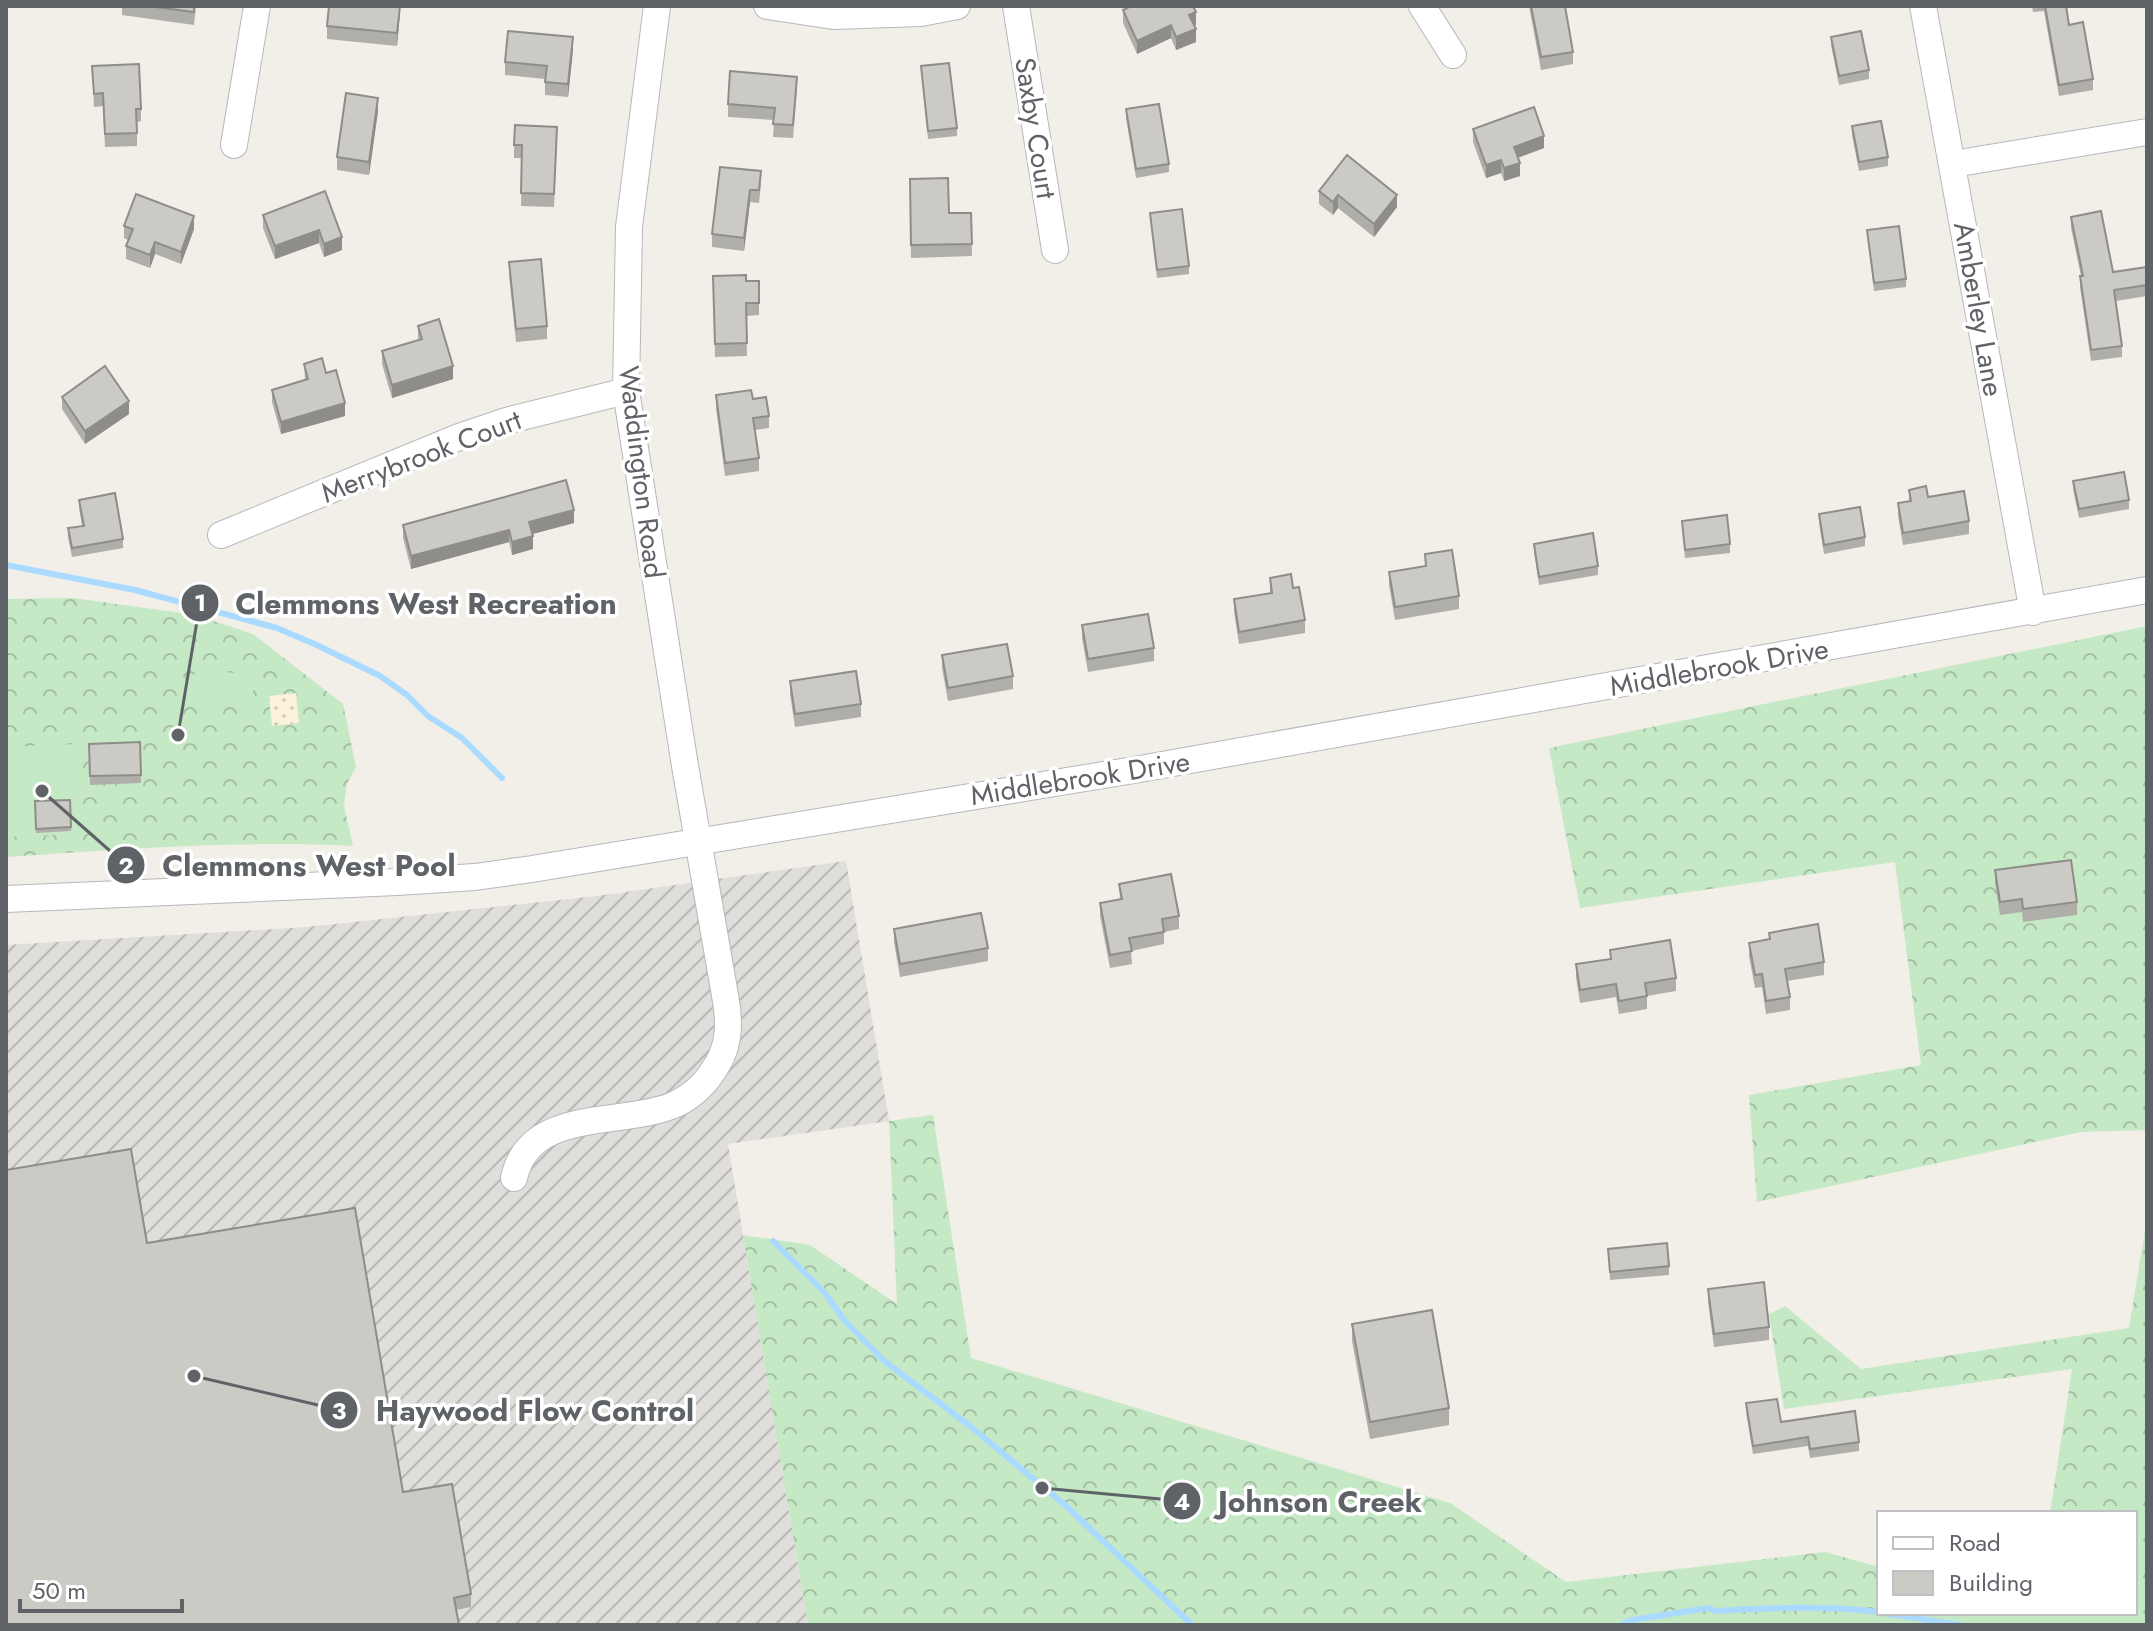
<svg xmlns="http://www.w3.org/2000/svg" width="2153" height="1631" font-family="Jost,sans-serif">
  <defs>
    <pattern id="industrial-furrows" width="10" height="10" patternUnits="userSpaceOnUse" patternTransform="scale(2)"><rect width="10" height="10" fill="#e0deda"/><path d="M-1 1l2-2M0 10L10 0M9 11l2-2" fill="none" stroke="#b9b8b5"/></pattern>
    <pattern id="forest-crowns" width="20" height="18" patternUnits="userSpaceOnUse" patternTransform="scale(2)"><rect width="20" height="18" fill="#c5e8c5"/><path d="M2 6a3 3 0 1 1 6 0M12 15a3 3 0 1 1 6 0" fill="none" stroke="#a3c0a4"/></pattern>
    <pattern id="sand-dots" width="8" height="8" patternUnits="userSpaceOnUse" patternTransform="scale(2)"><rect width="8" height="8" fill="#fbf3d9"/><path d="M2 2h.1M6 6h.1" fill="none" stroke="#cec8b4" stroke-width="1.8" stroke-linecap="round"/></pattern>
  </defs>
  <rect width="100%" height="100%" fill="#f1efe8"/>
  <polygon fill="url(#industrial-furrows)" points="846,861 889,1121 728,1144 808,1625 6,1625 6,945 307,927 597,896"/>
  <g fill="url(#forest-crowns)">
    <path d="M73 598 196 615 253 634 343 704 356 767 347 784 344 806 353 846C237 840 121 849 6 857V599Z"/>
    <polygon points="2147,626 2147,1130 2081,1132 1757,1202 1749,1095 1921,1065 1895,862 1580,908 1549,748"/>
    <polygon points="933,1115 971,1358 1450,1503 1566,1582 1825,1552 1879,1567 1879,1613 2135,1613 2135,1513 2050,1513 2072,1369 1784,1409 1769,1314 1785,1306 1861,1369 2129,1328 2147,1218 2147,1625 808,1625 743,1235 810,1245 897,1304 889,1121"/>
  </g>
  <polygon fill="url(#sand-dots)" points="296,693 299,723 272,726 269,696"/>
  <g fill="#c5e8c5">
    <polygon points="200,669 252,675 254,689 249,705 190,705 191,678"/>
    <polygon points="77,744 81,834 6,837 6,747"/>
  </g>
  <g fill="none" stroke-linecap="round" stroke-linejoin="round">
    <g stroke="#aadaff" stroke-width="6">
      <polyline points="6,565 135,590 277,628 319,646 380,676 407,695 428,716 462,738 502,778"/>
      <polyline points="773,1241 825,1293 844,1320 883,1360 970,1426 1066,1506 1192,1625"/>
      <polyline points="1883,1613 1960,1625"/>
      <path d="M1622 1625 1632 1620 1708 1608 1716 1611C1771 1608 1825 1605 1879 1612"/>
    </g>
    <defs>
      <g id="minor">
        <polyline points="767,6 833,16 921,13 957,6"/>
        <polyline points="1016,6 1055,250"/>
        <polyline points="1422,6 1453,55"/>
        <polyline points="1923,6 2033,612"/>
        <polyline points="234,145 257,6"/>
        <polyline points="1953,164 2147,132"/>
        <polyline points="221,535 459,437 506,421 626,391"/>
        <polyline points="6,899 397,882 475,877 532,869 1134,770 2147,590"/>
        <path d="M514 1178C529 1108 620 1126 671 1106 687 1100 704 1086 713 1071 729 1049 730 1027 726 1001L685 766 626 391 629 227 657 6"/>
      </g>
    </defs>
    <use href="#minor" stroke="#b5b8bc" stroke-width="28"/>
    <use href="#minor" stroke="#fff" stroke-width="26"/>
  </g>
  <g fill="#afaea9">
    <polygon points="122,6 196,6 194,25 122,15"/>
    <polygon points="1529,6 1565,6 1573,52 1573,64 1541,70"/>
    <polygon points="2032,6 2066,6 2069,25 2093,79 2093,90 2059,96 2044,11 2033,12"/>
    <polygon points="1123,10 1196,25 1194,26 1196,42 1176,50 1171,38 1137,54 1123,23"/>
    <polygon points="400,13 397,46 327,39 327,26"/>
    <polygon points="1831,37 1869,70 1869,79 1839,85 1831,45"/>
    <polygon points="573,50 568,97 545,95 545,79 505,75 505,62"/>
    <polygon points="92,66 141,109 141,121 137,122 137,146 105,147 103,106 94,107"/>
    <polygon points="921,66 957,128 957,136 928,139"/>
    <polygon points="797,89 793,138 773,137 774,120 728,117 728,104"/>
    <polygon points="1126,109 1169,164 1169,172 1136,178 1126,118"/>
    <polygon points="378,111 369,175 337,170 337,157"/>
    <polygon points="1852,126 1888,157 1888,166 1859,171 1852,135"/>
    <polygon points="1473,129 1544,148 1518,158 1520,176 1504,181 1501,173 1486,178 1473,142"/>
    <polygon points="557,139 554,207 521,206 522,158 514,158 514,145"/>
    <polygon points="720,167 761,184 759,203 750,202 744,251 712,247 712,234"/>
    <polygon points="910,179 949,213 971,213 972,256 911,258"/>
    <polygon points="325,191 342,250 324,257 319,243 275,259 263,228 263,215"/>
    <polygon points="1319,191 1397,207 1374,237 1338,208 1333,215 1319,204"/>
    <polygon points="1150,213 1189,266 1189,274 1157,278"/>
    <polygon points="2071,217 2113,272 2147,267 2147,296 2116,301 2122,346 2122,357 2091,361 2080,287 2081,276 2071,228"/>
    <polygon points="124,226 194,229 181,264 155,254 150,268 126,259 126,246 128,240 124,238"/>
    <polygon points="1867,230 1906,279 1906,287 1874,291"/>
    <polygon points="509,262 547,326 547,339 516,342 509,275"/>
    <polygon points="713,276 746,281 759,281 759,315 746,316 747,356 715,357"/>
    <polygon points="418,326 453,379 392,398 382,364 382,351 418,340"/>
    <polygon points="304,364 326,373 345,416 281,434 272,402 272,390 305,380"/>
    <polygon points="716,395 753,399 769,416 769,428 755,430 759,458 759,471 725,476 716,408"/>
    <polygon points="62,397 129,414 85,444 62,409"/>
    <polygon points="2073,481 2129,500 2129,509 2079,518 2073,489"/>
    <polygon points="1909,490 1928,497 1969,521 1969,534 1903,545 1898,516 1898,503 1909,501"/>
    <polygon points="79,500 123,539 123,548 72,557 68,537 68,528 82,526 79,508"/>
    <polygon points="1819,514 1865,537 1865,546 1824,554 1819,523"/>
    <polygon points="1682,521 1730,544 1730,553 1685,558"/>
    <polygon points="574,523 532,534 533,549 512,555 509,542 411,569 403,538 403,525"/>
    <polygon points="1534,544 1598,566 1598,575 1539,585 1534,552"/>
    <polygon points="1425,554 1459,596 1459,609 1395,620 1389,585 1389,572 1425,566"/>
    <polygon points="1270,578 1293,588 1305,620 1305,633 1239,644 1234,612 1234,599 1270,593"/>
    <polygon points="1082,625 1154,648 1154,661 1088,672 1082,638"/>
    <polygon points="942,655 1013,676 1013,689 948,701 942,668"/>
    <polygon points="790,681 861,704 861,717 795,727 790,694"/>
    <polygon points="140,742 141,783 90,785 89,744"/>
    <polygon points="35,801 71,827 71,831 36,833"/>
    <polygon points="1995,870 2077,902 2077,915 2023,922 2022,912 2000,915 1995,883"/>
    <polygon points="1119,884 1179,916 1179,929 1164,932 1164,944 1131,951 1132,964 1110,968 1100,916 1100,903 1120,900"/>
    <polygon points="894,929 988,948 988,961 900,977 894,942"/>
    <polygon points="1769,933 1824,962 1824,975 1787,981 1790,997 1790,1010 1766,1014 1762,987 1755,988 1749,956 1749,943 1769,939"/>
    <polygon points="1610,950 1676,978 1676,991 1647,996 1647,1009 1619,1014 1616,997 1580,1003 1576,977 1576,964 1610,959"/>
    <polygon points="147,1243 403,1492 471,1594 471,1607 456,1610"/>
    <polygon points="1608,1249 1669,1266 1669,1275 1610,1280"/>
    <polygon points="1708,1289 1769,1327 1769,1340 1714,1347 1708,1302"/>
    <polygon points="1352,1324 1449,1408 1449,1425 1370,1439 1352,1341"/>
    <polygon points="1746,1403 1781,1422 1859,1442 1859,1451 1810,1458 1808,1446 1753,1454 1746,1412"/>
  </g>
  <g fill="#8f8d8a">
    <polygon points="400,6 400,13 397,46 397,33"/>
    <polygon points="1196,12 1196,25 1189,28 1189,15"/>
    <polygon points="1171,25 1171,38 1137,54 1137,41"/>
    <polygon points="1196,29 1196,42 1176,50 1176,37"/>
    <polygon points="573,37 573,50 568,97 568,84"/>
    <polygon points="378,98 378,111 369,175 369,162"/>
    <polygon points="1544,136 1544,148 1514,159 1514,147"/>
    <polygon points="1501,160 1501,173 1486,178 1486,165"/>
    <polygon points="1520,163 1520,176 1504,181 1504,168"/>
    <polygon points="750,190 750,202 744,251 744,238"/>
    <polygon points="1338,195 1338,208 1333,215 1333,202"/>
    <polygon points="1397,195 1397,207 1374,237 1374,224"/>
    <polygon points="194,216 194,229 181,264 181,252"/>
    <polygon points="319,230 319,243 275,259 275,246"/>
    <polygon points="342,237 342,250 324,257 324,244"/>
    <polygon points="155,242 155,254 150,268 150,255"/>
    <polygon points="453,366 453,379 392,398 392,385"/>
    <polygon points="129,401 129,414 85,444 85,431"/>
    <polygon points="345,403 345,416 281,434 281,422"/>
    <polygon points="574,510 574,523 529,535 529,522"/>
    <polygon points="509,530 509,542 411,569 411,556"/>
    <polygon points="533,536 533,549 512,555 512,542"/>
  </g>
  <g fill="#cccac5" stroke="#8f8d8a" stroke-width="2">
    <polygon points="148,6 194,6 194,12"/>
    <polygon points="329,6 400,6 397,33 327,26"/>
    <polygon points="1131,6 1193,6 1196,12 1189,15 1196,29 1176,37 1171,25 1137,41 1123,10"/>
    <polygon points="1531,6 1565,6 1573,52 1541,57"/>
    <polygon points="2045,6 2066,6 2069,25 2083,22 2093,79 2059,85"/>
    <polygon points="508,31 573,37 568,84 545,82 547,66 505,62"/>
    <polygon points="1861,31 1869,70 1839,76 1831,37"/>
    <polygon points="949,63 957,128 928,131 921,66"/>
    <polygon points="139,64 141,109 136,109 137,133 105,134 103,93 94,94 92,66"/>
    <polygon points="730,71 797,77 793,125 773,124 775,108 728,104"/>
    <polygon points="346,93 378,98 369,162 337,157"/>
    <polygon points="1159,104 1169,164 1136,169 1126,109"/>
    <polygon points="1534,107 1544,136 1514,147 1520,163 1504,168 1501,160 1486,165 1473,129"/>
    <polygon points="1881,121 1888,157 1859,162 1852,126"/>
    <polygon points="515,125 557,127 554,194 521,193 522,145 514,145"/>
    <polygon points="1347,155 1397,195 1374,224 1338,195 1333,202 1319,191"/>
    <polygon points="720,167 761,171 759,190 750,190 744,238 712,234"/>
    <polygon points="948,178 949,213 971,213 972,244 911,245 910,179"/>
    <polygon points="325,191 342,237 324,244 319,230 275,246 263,215"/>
    <polygon points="136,194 194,216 181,252 155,242 150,255 126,246 133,229 124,226"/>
    <polygon points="1182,209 1189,266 1157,270 1150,213"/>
    <polygon points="2101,211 2113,272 2147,267 2147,285 2114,290 2122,346 2091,350 2080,276 2083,276 2071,217"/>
    <polygon points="1899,226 1906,279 1874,283 1867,230"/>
    <polygon points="541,259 547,326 516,329 509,262"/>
    <polygon points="746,275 746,281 759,281 759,303 746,303 747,343 715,344 713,276"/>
    <polygon points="439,319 453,366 392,385 382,351 422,339 418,326"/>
    <polygon points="322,358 326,373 336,370 345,403 281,422 272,390 308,379 304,364"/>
    <polygon points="105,366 129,401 85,431 62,397"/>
    <polygon points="751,390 753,399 766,397 769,416 753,418 759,458 725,463 716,395"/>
    <polygon points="2124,472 2129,500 2079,509 2073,481"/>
    <polygon points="566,480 574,510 529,522 533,536 512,542 509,530 411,556 403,525"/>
    <polygon points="1926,486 1928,497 1964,491 1969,521 1903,533 1898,503 1911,501 1909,490"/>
    <polygon points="115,493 123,539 72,548 68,528 84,526 79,500"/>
    <polygon points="1860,507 1865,537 1824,545 1819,514"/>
    <polygon points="1727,515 1730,544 1685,550 1682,521"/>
    <polygon points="1593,533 1598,566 1539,577 1534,544"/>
    <polygon points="1452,550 1459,596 1395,607 1389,572 1426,566 1425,554"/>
    <polygon points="1291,574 1293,588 1299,587 1305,620 1239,632 1234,599 1272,593 1270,578"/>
    <polygon points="1148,614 1154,648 1088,659 1082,625"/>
    <polygon points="1007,644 1013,676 948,688 942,655"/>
    <polygon points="856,671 861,704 795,714 790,681"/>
    <polygon points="140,742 141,775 90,776 89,744"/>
    <polygon points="70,800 71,827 36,829 35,801"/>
    <polygon points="2071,860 2077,902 2023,909 2022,899 2000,902 1995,870"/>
    <polygon points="1171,874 1179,916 1162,919 1164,932 1129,938 1132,951 1110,955 1100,903 1122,899 1119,884"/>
    <polygon points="981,913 988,948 900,964 894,929"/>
    <polygon points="1818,924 1824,962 1785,969 1790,997 1766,1001 1762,974 1755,975 1749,943 1770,939 1769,933"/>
    <polygon points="1670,940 1676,978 1645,983 1647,996 1619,1001 1616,984 1580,990 1576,964 1611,959 1610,950"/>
    <polygon points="131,1149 147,1243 355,1208 403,1492 452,1484 471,1594 454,1598 459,1625 6,1625 6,1170"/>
    <polygon points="1667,1243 1669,1266 1610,1272 1608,1249"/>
    <polygon points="1764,1282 1769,1327 1714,1334 1708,1289"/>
    <polygon points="1432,1310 1449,1408 1370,1422 1352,1324"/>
    <polygon points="1777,1399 1781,1422 1855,1411 1859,1442 1810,1449 1808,1437 1753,1446 1746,1403"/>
  </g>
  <g text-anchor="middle" stroke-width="7" stroke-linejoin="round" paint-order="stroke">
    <g font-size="28" fill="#5f6368" stroke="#fff">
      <text transform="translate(1036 128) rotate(81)" y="10">Saxby Court</text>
      <text transform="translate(1979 309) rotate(80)" y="10">Amberley Lane</text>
      <text transform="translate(421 456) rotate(-21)" y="10">Merrybrook Court</text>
      <text transform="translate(642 472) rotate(83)" y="10">Waddington Road</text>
      <text transform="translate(1719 667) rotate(-10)" y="10">Middlebrook Drive</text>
      <text transform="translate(1080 778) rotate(-9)" y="10">Middlebrook Drive</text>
    </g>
  </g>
  <path fill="none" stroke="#5f6368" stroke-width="3" d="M178 735L200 603M42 791L126 865M194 1376L339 1410M1042 1488L1182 1501"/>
  <g fill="#5f6368" stroke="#fff" stroke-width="3">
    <circle cx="178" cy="735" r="8"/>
    <circle cx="42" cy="791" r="8"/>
    <circle cx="194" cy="1376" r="8"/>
    <circle cx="1042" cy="1488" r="8"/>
    <circle cx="200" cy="603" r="20"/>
    <circle cx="126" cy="865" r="20"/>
    <circle cx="339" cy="1410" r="20"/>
    <circle cx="1182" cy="1501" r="20"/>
  </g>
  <g font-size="24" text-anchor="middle" font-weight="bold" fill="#fff">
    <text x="200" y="611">1</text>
    <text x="126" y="874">2</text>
    <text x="339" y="1419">3</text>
    <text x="1182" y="1510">4</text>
  </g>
  <g font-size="30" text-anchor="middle" font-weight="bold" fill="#5f6368" stroke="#fff" stroke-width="7" stroke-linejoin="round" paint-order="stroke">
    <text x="426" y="614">Clemmons West Recreation</text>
    <text x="309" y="876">Clemmons West Pool</text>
    <text x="535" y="1421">Haywood Flow Control</text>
    <text x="1320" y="1512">Johnson Creek</text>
  </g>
  <rect width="2153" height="1631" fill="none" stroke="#5f6368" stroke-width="16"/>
  <rect x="1877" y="1511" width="260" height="104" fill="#ffffff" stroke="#bfc1c3" stroke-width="2"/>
  <rect x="1893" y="1537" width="40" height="12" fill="#ffffff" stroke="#bfc1c3" stroke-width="2"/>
  <text x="1949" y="1551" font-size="24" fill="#5f6368">Road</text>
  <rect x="1893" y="1571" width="40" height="24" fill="#cccac5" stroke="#bfc1c3" stroke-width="2"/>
  <text x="1949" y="1591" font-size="24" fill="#5f6368">Building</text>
  <path d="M20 1599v12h162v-12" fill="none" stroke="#5f6368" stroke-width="4"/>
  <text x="32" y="1599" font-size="24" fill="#5f6368" stroke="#ffffff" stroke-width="6" paint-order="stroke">50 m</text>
</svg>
